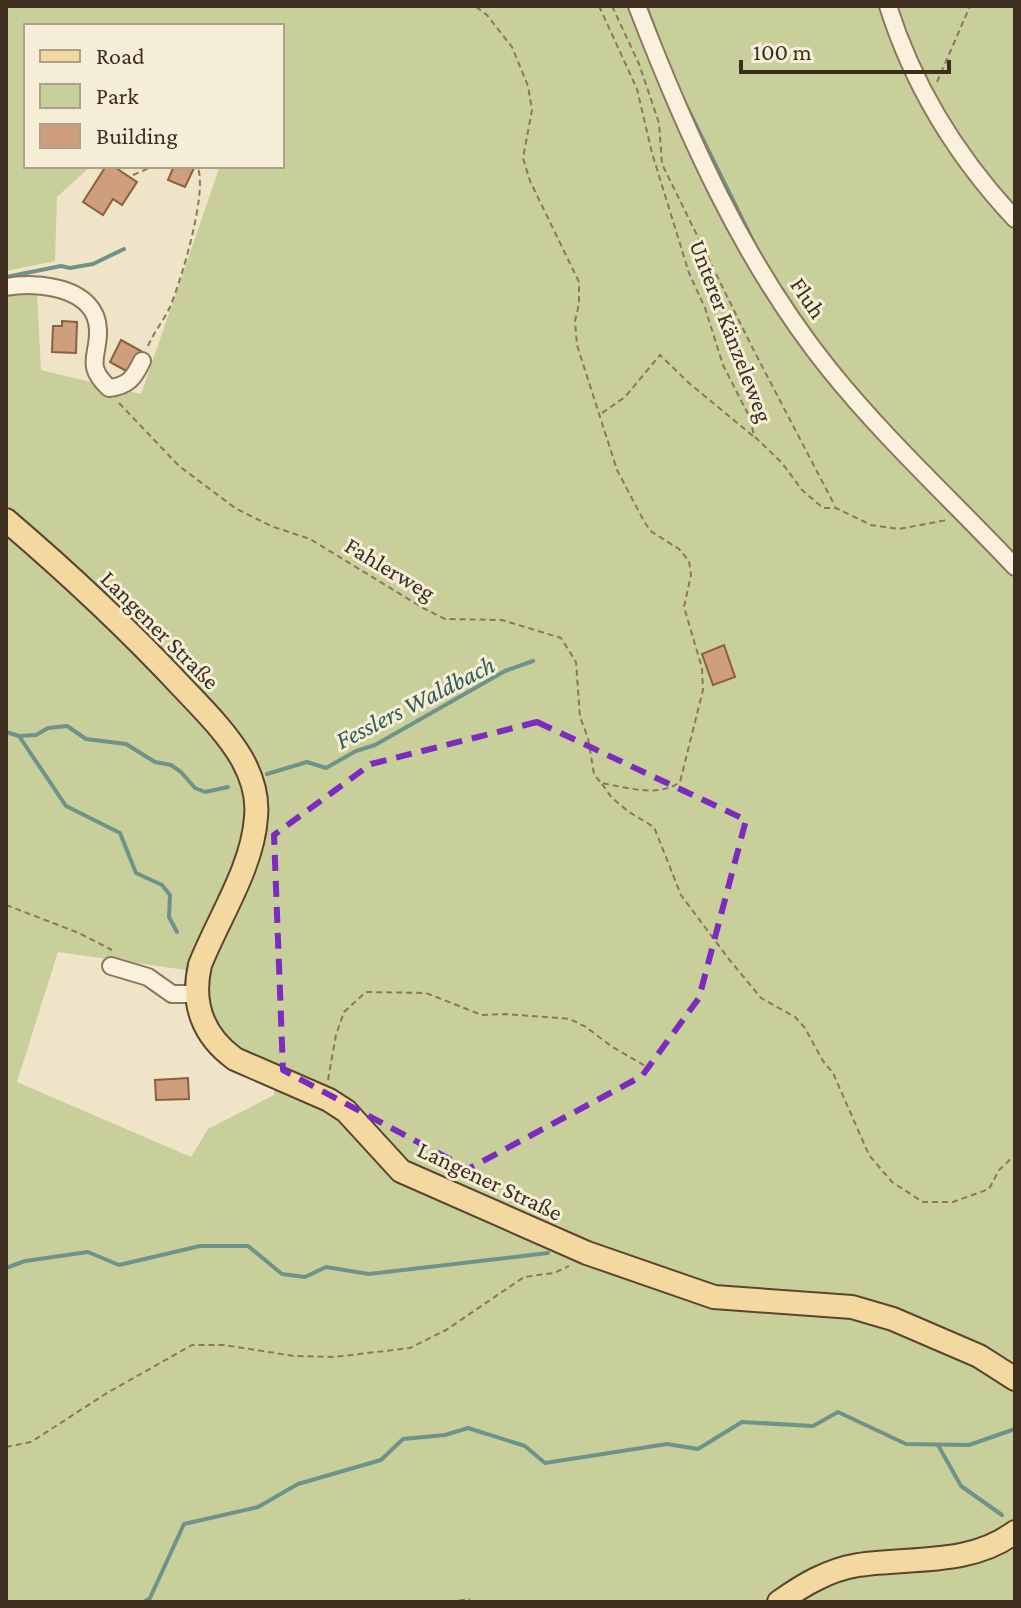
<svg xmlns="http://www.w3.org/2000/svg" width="1021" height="1608" font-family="'Crimson Pro',serif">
  <rect width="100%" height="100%" fill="#f0e4c8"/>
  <path fill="#c9cf9b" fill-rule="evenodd" d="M6 6H1015V1602H6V295L37 292 41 370 141 394 220 166H282V26H26V166H91L57 197 55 261 6 271ZM58 952 207 973C206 1032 225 1043 275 1067L274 1095 208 1129 191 1157 17 1082Z"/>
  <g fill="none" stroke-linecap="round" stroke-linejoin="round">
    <g stroke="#6f938a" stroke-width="4">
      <polyline points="646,6 662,49"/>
      <polyline points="684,101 756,247"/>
      <polyline points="6,277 61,266 70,268 93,264 124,249"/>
      <polyline points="6,732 19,736 36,735 48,728 67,726 86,739 126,744 155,762 171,765 181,772 195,788 205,792 228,787"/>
      <polyline points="19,736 66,806 120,833 136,873 162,885 170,895 169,917 177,932"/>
      <polyline points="267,774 307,762 326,768 356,751 375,745 505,671 533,661"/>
      <polyline points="6,1268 25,1261 88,1252 119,1265 200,1246 248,1246 282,1274 305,1277 326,1267 369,1274 548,1253"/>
      <polyline points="938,1445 961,1486 1002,1515"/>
      <polyline points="144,1602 150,1598 184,1524 258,1507 298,1484 381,1460 403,1439 445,1435 468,1428 525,1446 545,1463 667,1444 698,1449 742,1422 813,1426 838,1412 906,1444 969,1445 1015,1429"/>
    </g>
  </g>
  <g fill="#cf9f7d" stroke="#8d5f41" stroke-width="2">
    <polygon points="106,166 113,166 137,182 122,205 113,199 103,215 83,202"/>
    <polygon points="174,166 194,168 185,187 168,180"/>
    <polygon points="62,321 77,322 76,353 52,352 53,326 62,326"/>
    <polygon points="121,340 141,351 130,373 110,362"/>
    <polygon points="724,645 735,677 713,685 702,654"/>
    <polygon points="188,1078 189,1099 156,1100 155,1080"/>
  </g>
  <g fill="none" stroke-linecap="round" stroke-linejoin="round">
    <defs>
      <g id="minor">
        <path d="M637 6C686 133 743 262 829 369 886 440 953 501 1015 567"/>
        <path d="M888 6C914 88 957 157 1015 219"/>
        <path d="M6 287C37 281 97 287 98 330 99 356 84 365 109 388 128 386 134 378 142 361"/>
        <polyline points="111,966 148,977 172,994 196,994"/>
      </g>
      <g id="major">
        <path d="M6 520C68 573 128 629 183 688 204 710 227 733 242 759 252 777 258 797 256 817 253 867 218 919 200 965 191 1004 203 1036 235 1059L329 1100 346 1111 401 1171 587 1253 714 1297 852 1307 893 1319 979 1356 1015 1379"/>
        <path d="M779 1602C803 1585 828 1570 858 1565 911 1557 970 1566 1015 1532"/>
      </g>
    </defs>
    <use href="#minor" stroke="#8d765c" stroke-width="20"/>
    <use href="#major" stroke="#5b4430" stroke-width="26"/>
    <g stroke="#8d765c" stroke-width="2" stroke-dasharray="6 4" stroke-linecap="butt">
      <polyline points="599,6 637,89 652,153 689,273 705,308 723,365 750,418 754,436 782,463 802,490 823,508 836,508 871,525 899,529 947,520"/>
      <polyline points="612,6 639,64 659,123 662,164 751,345 835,506"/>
      <polyline points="937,82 970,6"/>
      <polyline points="133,175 154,166"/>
      <path d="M148 346C154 332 164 320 170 307 181 281 209 189 197 166"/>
      <path d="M119 403 179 466 235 508 271 526 310 539 423 608 445 619 502 620 561 638 576 662 580 717 588 738 594 774 601 783C626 787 658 798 680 782L703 690 702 668 684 607 691 575 689 561 679 549 652 532 645 523 617 470 577 345 575 321 579 304V282L530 181 523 158 532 110 528 86 512 47 487 15 475 6"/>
      <polyline points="602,413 625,397 660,355 689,383 753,436"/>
      <polyline points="602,784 612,798 629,812 654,827 681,895 728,958 761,998 795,1017 805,1028 823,1061 833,1073 869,1155 892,1182 923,1202 953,1202 989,1189 999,1170 1015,1155"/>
      <polyline points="6,905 79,933 112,950"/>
      <polyline points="328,1080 336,1035 344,1012 366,992 426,993 482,1015 506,1014 570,1019 586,1027 611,1046 649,1068"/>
      <polyline points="6,1447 31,1442 107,1393 192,1345 224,1345 294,1356 334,1357 410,1348 446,1330 524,1277 554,1273 569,1266"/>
      <polyline points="449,1602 470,1599"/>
    </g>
    <use href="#minor" stroke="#faf1dc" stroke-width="16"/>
    <use href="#major" stroke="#f3d9a0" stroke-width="22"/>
  </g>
  <path fill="none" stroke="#7b2cbf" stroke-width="6" stroke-dasharray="16 10" stroke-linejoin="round" d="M537 722 746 820 699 998 642 1076 468 1169 283 1070 274 835 371 764Z"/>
  <g text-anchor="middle" stroke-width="6" stroke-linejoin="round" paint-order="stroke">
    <g font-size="24" fill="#3d2e20" stroke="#f7eed8">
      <text transform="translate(808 298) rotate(56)" y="8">Fluh</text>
      <text transform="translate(731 331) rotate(69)" y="8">Unterer Känzeleweg</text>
      <text transform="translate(390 569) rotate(31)" y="8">Fahlerweg</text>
      <text transform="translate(160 630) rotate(45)" y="8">Langener Straße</text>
      <text transform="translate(490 1181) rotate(25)" y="8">Langener Straße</text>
    </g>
    <g font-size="26" font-style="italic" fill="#2f5d5a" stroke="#f7eed8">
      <text transform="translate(415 702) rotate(-27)" y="9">Fesslers Waldbach</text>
    </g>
  </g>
  <rect width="1021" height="1608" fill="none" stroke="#3d2e20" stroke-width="16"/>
  <rect x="24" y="24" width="260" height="144" fill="#f7eed8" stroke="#ada18e" stroke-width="2"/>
  <rect x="40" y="50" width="40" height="12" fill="#f3d9a0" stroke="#ada18e" stroke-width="2"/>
  <text x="96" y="64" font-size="24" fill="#3d2e20">Road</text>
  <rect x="40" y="84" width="40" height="24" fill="#c9cf9b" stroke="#ada18e" stroke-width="2"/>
  <text x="96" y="104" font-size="24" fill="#3d2e20">Park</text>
  <rect x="40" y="124" width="40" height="24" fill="#cf9f7d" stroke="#ada18e" stroke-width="2"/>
  <text x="96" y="144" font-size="24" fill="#3d2e20">Building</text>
  <path d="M741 60v12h208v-12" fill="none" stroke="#3d2e20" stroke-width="4"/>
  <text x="753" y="60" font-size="24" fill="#3d2e20" stroke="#f7eed8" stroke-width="6" paint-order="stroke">100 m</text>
</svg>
